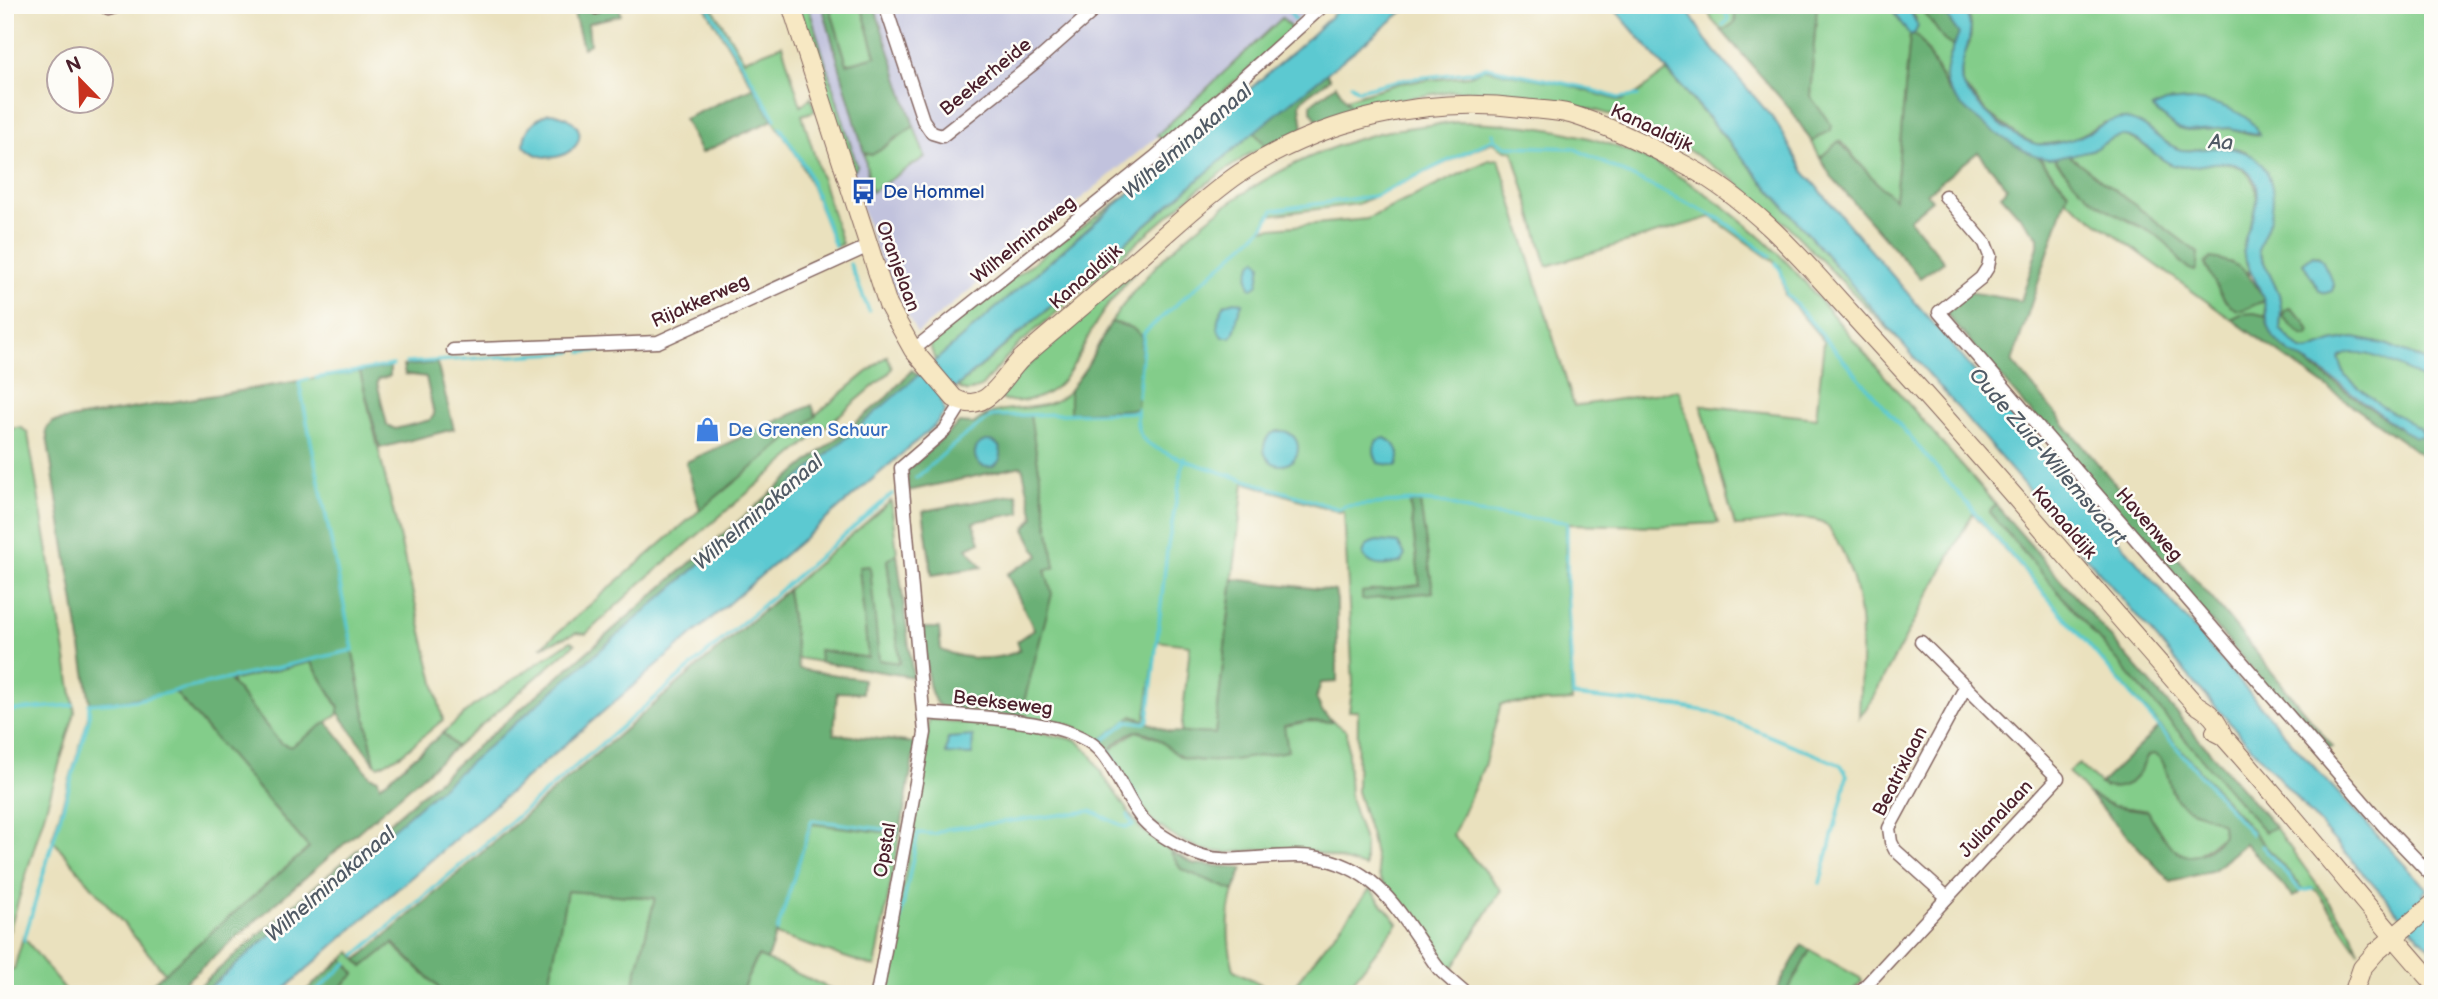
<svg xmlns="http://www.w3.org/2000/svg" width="2438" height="999" font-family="'Balsamiq Sans',sans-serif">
  <rect width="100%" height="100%" fill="#fdfcf7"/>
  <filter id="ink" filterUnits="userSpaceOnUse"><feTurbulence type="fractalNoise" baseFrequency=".0143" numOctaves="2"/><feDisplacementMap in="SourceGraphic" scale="14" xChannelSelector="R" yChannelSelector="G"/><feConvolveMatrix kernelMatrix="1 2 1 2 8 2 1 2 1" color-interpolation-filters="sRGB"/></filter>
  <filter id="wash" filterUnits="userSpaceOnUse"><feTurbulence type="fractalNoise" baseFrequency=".00686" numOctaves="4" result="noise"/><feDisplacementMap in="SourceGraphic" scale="28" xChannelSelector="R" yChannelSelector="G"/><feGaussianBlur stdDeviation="1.57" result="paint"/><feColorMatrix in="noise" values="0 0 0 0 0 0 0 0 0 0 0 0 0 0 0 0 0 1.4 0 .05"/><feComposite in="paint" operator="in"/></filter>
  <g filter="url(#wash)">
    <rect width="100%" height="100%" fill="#eae1be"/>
    <polygon fill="#c1c2dd" points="791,5 1314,5 1262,51 917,333 883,269"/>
    <g fill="#83cd8a" stroke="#66765a" stroke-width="2" fill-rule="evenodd">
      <polygon points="704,5 711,5 744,60 782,45 801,106 811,97 815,111 802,115 842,244 835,247 811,185 798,157 773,120"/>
      <polygon points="797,5 808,5 857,166 855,170 851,170"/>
      <polygon points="829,5 861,5 876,56 847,64"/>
      <polygon points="1705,5 1733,5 1736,22 1722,31 1712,20"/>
      <polygon points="1817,5 1888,5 1910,35 1916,19 1911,9 1918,8 1924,12 1945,41 1954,47 1946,77 1949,92 1928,51 1910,35 1895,200 1876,182 1840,141 1820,158 1812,142 1830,130 1832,126 1810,97"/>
      <path d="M1961 5H2433V364L2388 345 2354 338 2332 342 2308 351 2301 350 2280 329 2281 308 2279 294 2259 252V245L2267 227 2272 192 2265 169 2245 151 2222 147 2182 151 2166 143 2146 127 2106 122 2072 140 2048 144H2035L2019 136 1988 113 1962 84 1961 62 1970 41 1971 28 1969 18ZM2190 100C2221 102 2234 118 2257 136L2230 128 2187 131 2177 128 2152 108 2166 102ZM2313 255 2318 256 2334 284V287L2326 293 2320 291 2303 263ZM2289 308 2304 320 2309 329 2307 336 2302 335 2283 317 2284 310Z"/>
      <polygon points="1282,18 1293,31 1164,142 1157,135"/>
      <polygon points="1483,69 1564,84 1620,101 1636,94 1667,71 1904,345 1787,225 1735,181 1685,148 1624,119 1598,111 1519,93 1486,91 1452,91 1378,103 1353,111 1346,99 1399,83 1469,76"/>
      <path d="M1457 122C1583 122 1671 155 1765 241 1799 272 1827 309 1857 344 1903 398 1950 452 1996 505L1989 512 2265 831 2275 827 2352 933 2359 952 2317 891 2311 888 2304 890 1973 513 1871 701 1859 718C1861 655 1869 598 1837 541 1832 533 1828 524 1820 521 1796 513 1760 526 1735 526L1701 405 1816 418 1824 341 1785 295 1780 266 1711 217 1547 266 1513 151 1502 149 1493 142 1477 148 1358 204 1269 215 1262 229 1367 219 1489 160 1499 159 1574 406 1679 390 1718 523 1657 526 1566 524 1565 573 1572 701 1501 704 1484 766 1453 835 1501 890 1451 971 1380 879 1371 837 1357 791 1358 711H1349L1353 684 1344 511 1339 512 1244 482 1215 734 1181 733 1190 645 1157 641 1145 721 1138 717 1098 742C1071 719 1054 722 1020 717L1029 681 1045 570 1055 567 1035 446 985 416C1013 402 1046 416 1070 390L1071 413 1120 324 1111 322C1171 234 1268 163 1372 135 1399 127 1429 126 1457 122ZM1420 502V503L1433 592 1420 585 1410 504Z"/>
      <polygon points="914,126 925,157 871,192 864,153 870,155 879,151"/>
      <polygon points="1254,132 1266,146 1249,154 1199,189 1014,349 981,387 967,392 957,387"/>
      <path d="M2122 135C2144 139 2158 162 2178 166 2195 169 2211 160 2227 163 2251 167 2262 190 2255 212 2252 223 2246 233 2244 243 2241 253 2248 265 2250 274L2230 262 2205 264 2226 302 2254 304 2262 302 2264 299 2266 316C2253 312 2244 313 2231 319L2065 199 2068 191 2036 154 2044 158H2053C2072 180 2096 198 2119 215 2142 231 2169 234 2182 264L2198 253 2067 154 2092 150 2115 137Z"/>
      <polygon points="1128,194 935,361 929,342 1059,243"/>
      <path d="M1146 258C1130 277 1113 297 1099 318 1078 349 1071 393 1028 400 1019 402 1010 402 1001 399L1000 396 1008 384Z"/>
      <path d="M2348 352C2372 351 2416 370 2433 388V446L2424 433 2379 405 2345 376 2339 359Z"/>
      <polygon points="887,356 892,368 889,373 640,584 586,634 576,633 541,647 700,510"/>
      <polygon points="360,372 443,720 402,754 379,766 375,764 299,381"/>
      <polygon points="21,427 28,434 75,712 5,945 5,430"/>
      <polygon points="891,501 897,553 887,561 900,664 879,660 859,568 868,658 820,650 820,662 797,658 787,590"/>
      <polygon points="571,641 575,644 456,747 443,733 472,707"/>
      <polygon points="311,662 339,708 337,715 290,747 280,743 229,680"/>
      <polygon points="175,692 309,848 165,973 52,839 87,722 90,703 124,700"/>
      <path d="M929 719 1035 732 1077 740 1092 756 1104 777 1140 828 1170 851 1181 869 1234 891C1226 918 1227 943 1234 970L1279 994H883L925 764Z"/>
      <polygon points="1309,721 1333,722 1347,731 1350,798 1365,844 1365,867 1311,851 1272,848 1227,853 1203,850 1174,837 1151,820 1106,753 1136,731 1160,739 1181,757 1283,726"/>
      <path d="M2152 753C2170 759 2166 782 2174 796 2185 812 2207 812 2222 824L2223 835 2196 856C2171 860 2157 828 2148 811L2113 806 2088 794 2068 772 2079 764 2105 788Z"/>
      <polygon points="812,823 900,834 875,967 776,935"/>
      <polygon points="1370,889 1398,923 1343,994 1287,994"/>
      <polygon points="566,891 655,898 631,994 547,994"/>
      <polygon points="23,937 26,940 68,994 5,994 5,969 14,969"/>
      <polygon points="391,943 445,994 333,994 355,974 343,959 351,952 363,967"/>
      <polygon points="1810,950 1860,978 1862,981 1849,994 1786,994"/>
      <polygon points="758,956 767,960 842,994 740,994"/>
    </g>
    <g fill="#6ab076" stroke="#5a6850" stroke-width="2" fill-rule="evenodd">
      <polygon points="614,5 619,5 621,15 588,23 590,44 583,48 574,13"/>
      <polygon points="822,5 829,5 847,64 876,56 861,5 874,5 914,126 872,155 864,153"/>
      <polygon points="1733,5 1817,5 1810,96 1832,126 1830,130 1812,142 1790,109 1722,31 1736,22"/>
      <polygon points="1907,5 1939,5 1959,34 1954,47 1945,41 1924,12 1918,8 1911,9"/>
      <polygon points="1910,35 1918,36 1949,92 1987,127 2022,149 2036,154 2068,192 2012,362 2219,607 2333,747 2323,752 1948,316 1947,312 1969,292 2021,301 2038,246 2038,237 2001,195 2007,187 1978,152 1927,193 1932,200 1909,219 1944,261 1920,278 1833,179 1820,158 1839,141 1876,182 1895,199"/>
      <polygon points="1326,73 1330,79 1305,97 1300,104 1303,130 1266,146 1254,132"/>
      <polygon points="1336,85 1353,111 1319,123 1311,111 1311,104"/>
      <polygon points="754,87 773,120 701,153 684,119"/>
      <path d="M2067 154 2198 253 2197 266 2195 271C2180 268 2176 251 2165 242 2148 227 2127 221 2108 210 2086 197 2070 178 2054 158Z"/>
      <path d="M2211 258C2241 262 2250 273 2264 299L2262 302C2255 304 2248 309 2241 310 2226 312 2211 275 2205 263Z"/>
      <polygon points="2290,308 2304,320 2310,332 2307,336 2302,335 2283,317 2284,311"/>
      <polygon points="2254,313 2266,316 2269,328 2302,360 2400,429 2424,436 2433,446 2433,463 2231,319 2241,314"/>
      <polygon points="1111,322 1132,328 1142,336 1137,409 1070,413 1070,390 1087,366"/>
      <polygon points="437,363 454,429 380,448 360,372 390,367 390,376 379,379 377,382 387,425 395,429 430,420 434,415 426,377 405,374 403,366"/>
      <polygon points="912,370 919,376 202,994 190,994 798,470 887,397"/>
      <polygon points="299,381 375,764 338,712 339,707 311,662 230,681 280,743 291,747 327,722 370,776 378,779 380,786 443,733 456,747 171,994 140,994 309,848 175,692 124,700 90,703 46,430 52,422"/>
      <polygon points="812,405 816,416 700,510 686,462"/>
      <path d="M1030 415 1055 567 1045 570 1052 594 1020 717 943 708C924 701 926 647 923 628H939L941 650C965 660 997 662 1020 650L1017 641 1034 629 1007 574 1039 556 1025 529 1034 517 1022 466 908 491 907 471 959 423 973 424 985 416 986 418ZM981 443 999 446 1001 455 975 452Z"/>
      <polygon points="1017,494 1021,513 973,522 980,542 967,548 982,567 932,575 923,511"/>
      <polygon points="1420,502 1433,592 1362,600 1362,592 1420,585 1410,503"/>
      <polygon points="1996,505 2275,827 2265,832 1989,512"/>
      <polygon points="897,553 913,677 820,662 819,650 868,658 859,567 870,566 879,660 900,663 887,560"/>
      <path d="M1233 579 1335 591 1337 600V682L1321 683 1316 698 1322 711 1333 722 1309 721 1284 726 1288 751C1254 757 1218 766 1184 758 1171 755 1158 731 1137 731 1127 732 1113 746 1106 753L1098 742 1133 716 1170 732 1215 734Z"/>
      <polygon points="787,590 799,669 863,679 862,693 837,692 834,734 915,743 914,754 900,834 812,824 767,960 758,956 756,959 740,994 631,994 655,898 567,891 547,994 445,994 393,943 363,967 357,960"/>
      <path d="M2160 726 2304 890 2293 897 2245 843 2214 870 2171 882 2088 794 2113 806 2148 811C2167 847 2187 878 2223 835L2222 824C2209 813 2187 813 2177 800 2166 786 2170 763 2155 754L2148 755C2144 762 2142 770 2137 776 2129 786 2112 792 2100 784Z"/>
      <polygon points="1170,851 1194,864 1243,868 1234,891 1181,869"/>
      <polygon points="1802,945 1810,950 1786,994 1774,994"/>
      <polygon points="343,959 355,974 333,994 302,994"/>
    </g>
    <g fill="#5cc9d1" stroke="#53747e" stroke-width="2">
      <polygon points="1343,5 1411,5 1254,132 941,400 945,412 934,426 378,906 279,994 202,994 1303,43"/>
      <polygon points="1611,5 1684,5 1706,40 1776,122 1804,172 2292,743 2427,889 2422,895 2433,906 2433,952 2199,688"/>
      <polygon points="1888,5 1907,5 1918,26 1915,33 1910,35"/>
      <path d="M1939 5H1961C1984 36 1956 53 1962 84 1976 106 2010 137 2036 144 2046 146 2063 142 2073 139 2090 134 2104 120 2122 119 2145 119 2158 141 2178 149 2187 152 2195 150 2204 149 2232 145 2260 150 2270 180 2275 194 2273 213 2267 227 2264 236 2259 243 2259 252L2279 294 2281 308 2280 329 2301 350 2308 351 2332 342 2354 338 2388 345 2433 364V388C2418 373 2354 339 2339 359L2345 376 2380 405 2419 428 2424 436 2415 437 2400 429C2373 408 2346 388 2318 369 2302 359 2287 353 2275 339 2265 326 2268 312 2263 298 2258 283 2249 271 2244 255 2238 231 2280 190 2241 167 2219 155 2195 172 2173 165 2155 159 2142 136 2123 136 2112 135 2104 145 2094 149 2087 151 2055 159 2048 159 2025 157 1952 107 1947 85 1943 68 1953 49 1959 34Z"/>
      <path d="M2190 100C2212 101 2251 111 2259 135L2230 128 2187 131 2177 128 2152 108 2166 102Z"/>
      <path d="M549 113C555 113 559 115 565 117 605 137 552 178 524 145 524 129 535 119 549 113Z"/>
      <polygon points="2313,255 2321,258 2334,284 2332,291 2326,293 2320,291 2303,263"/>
      <path d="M1257 259 1261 265 1258 284 1251 289C1246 280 1248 265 1257 259Z"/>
      <path d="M1235 301 1243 303C1234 314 1240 326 1231 337H1222C1214 326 1218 315 1225 304Z"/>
      <circle cx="1281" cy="448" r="17"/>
      <path d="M1385 438C1398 445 1402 452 1397 466L1378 463C1374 455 1372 449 1377 440Z"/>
      <circle cx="988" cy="454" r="13"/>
      <path d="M1378 541 1398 543 1405 555 1401 562C1387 566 1372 569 1363 555 1365 545 1368 543 1378 541Z"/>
      <polygon points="973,736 972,755 946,754 948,738"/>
    </g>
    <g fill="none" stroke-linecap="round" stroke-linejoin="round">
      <g stroke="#5cc9d1" stroke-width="3.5">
        <polyline points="707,5 775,119"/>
        <polyline points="1291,5 1290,12 1295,20"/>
        <polyline points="1720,5 1729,19 1723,25"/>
        <polyline points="1351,85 1358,90 1400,80 1470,72 1486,67 1582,87 1618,98 1638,96"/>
        <polyline points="780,127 806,168 835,246"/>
        <polyline points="1493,133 1494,139 1506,146 1573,148 1722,220 1770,256"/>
        <polyline points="1776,263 1781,271 1787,294 2251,834"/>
        <polyline points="850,264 869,311"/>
        <polyline points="582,352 608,350"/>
        <polyline points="406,363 572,352"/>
        <polyline points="316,378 393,365"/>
        <polyline points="1138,397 1144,333 1253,237 1264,226 1273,210 1374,196 1494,139"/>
        <path d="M1137 409C1137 418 1136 428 1141 436 1150 452 1207 467 1226 474"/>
        <polyline points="1229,475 1339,509 1345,506 1415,501 1446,503 1477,513 1567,522 1567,588 1573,696 1677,706 1711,712 1841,765 1847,775 1844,791 1820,883"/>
        <polyline points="916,478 964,436 992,416 1137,412"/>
        <polyline points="5,711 73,705"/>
        <polyline points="1103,740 1128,721 1145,723 1148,720 1167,551 1184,458"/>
        <polyline points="1109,751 1142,806"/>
        <polyline points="2262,846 2301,891 2312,889"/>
        <polyline points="777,931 812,820 897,831"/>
        <polyline points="24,940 89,719 89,704 136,700 353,650 299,382 308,379"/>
        <polyline points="356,955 892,494"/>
        <polyline points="313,994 347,963"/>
        <polyline points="885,994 918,833 935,834 946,829 1091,811 1125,827 1133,825 1128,815"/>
      </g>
    </g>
  </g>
  <g filter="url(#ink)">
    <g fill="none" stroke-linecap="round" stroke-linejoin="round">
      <defs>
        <g id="street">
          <polyline points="103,5 108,9 123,5"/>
          <polyline points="592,5 596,8 607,5"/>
          <polyline points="885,5 923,120 932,133 942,136 1038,60 1100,5"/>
          <polyline points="1945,196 1985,243 1990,256 1988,267 1981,278 1939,312 2384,826 2433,877"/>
          <polyline points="453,350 658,342 869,246"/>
          <polyline points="913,350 1156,156 1324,5"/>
          <path d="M924 713C968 717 1068 718 1098 749 1116 767 1124 796 1140 816 1151 831 1171 841 1187 850 1225 870 1272 851 1313 857 1369 865 1392 900 1421 943 1427 951 1432 961 1439 969 1448 978 1458 986 1467 994"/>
          <polyline points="1947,897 1895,850 1891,842 1889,828 1966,686"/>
          <polyline points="877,994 925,733 901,468 945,430 962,403"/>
          <polyline points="1858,994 2058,778 1921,642"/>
        </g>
        <g id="secondary">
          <path d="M791 5 888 305 913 350 954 398C986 417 1002 378 1021 359 1033 348 1045 338 1057 328 1092 298 1126 269 1160 239 1186 216 1212 192 1240 173 1322 119 1426 96 1522 108 1538 110 1555 110 1570 114 1610 126 1650 146 1687 166 1760 205 1813 272 1868 332 1980 453 2086 581 2195 704 2210 712 2217 720 2223 736"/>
          <path d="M2215 732 2223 736C2295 816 2361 901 2433 982"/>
          <polyline points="2353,994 2362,968 2376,952 2433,904"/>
        </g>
      </defs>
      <use href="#street" stroke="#82635e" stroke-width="15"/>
      <use href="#secondary" stroke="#82635e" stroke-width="20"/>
      <use href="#street" stroke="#fff" stroke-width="12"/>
      <use href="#secondary" stroke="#f7e8c3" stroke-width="18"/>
    </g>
  </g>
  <defs>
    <symbol id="bus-bare" viewBox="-9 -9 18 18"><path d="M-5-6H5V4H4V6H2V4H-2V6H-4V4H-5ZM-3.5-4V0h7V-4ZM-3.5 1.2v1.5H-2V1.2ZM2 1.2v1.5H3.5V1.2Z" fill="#1a4fb4" stroke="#fdfcf7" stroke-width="2.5" paint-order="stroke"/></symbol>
    <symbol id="shop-bare" viewBox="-9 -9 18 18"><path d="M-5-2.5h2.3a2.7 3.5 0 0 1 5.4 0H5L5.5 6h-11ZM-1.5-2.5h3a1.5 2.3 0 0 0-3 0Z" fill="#3f7fe0" stroke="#fdfcf7" stroke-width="2.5" paint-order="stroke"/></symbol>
  </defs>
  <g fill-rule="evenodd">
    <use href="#bus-bare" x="846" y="174" width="35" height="35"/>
    <use href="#shop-bare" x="690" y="412" width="35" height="35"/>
  </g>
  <g text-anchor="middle" stroke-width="5" stroke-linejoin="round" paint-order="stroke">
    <g font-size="19" fill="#4a1f2b" stroke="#fdfcf7">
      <text transform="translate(985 76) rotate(-39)" y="7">Beekerheide</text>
      <text transform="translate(1652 127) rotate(25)" y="7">Kanaaldijk</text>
      <text transform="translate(1023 239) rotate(-39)" y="7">Wilhelminaweg</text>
      <text transform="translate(899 266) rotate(70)" y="7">Oranjelaan</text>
      <text transform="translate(1085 276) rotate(-41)" y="7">Kanaaldijk</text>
      <text transform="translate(700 300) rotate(-24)" y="7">Rijakkerweg</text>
      <text transform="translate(2065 522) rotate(49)" y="7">Kanaaldijk</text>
      <text transform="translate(2150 524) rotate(49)" y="7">Havenweg</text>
      <text transform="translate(1003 702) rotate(7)" y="7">Beekseweg</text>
      <text transform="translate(1899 771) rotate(-63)" y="7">Beatrixlaan</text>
      <text transform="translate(1995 818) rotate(-47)" y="7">Julianalaan</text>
      <text transform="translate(884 850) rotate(-80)" y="7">Opstal</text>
    </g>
    <g font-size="19" fill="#164399" stroke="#fdfcf7" text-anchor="start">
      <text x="883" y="198">De Hommel</text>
    </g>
    <g font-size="19" fill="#366cbe" stroke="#fdfcf7" text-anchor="start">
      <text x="728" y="436">De Grenen Schuur</text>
    </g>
    <g font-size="21" font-style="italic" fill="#505a65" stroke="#fdfcf7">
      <text transform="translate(1187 141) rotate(-41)" y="7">Wilhelminakanaal</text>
      <text transform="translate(2221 142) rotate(3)" y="7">Aa</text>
      <text transform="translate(2048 456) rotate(49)" y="7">Oude Zuid-Willemsvaart</text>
      <text transform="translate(758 512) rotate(-41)" y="7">Wilhelminakanaal</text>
      <text transform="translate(330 884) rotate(-41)" y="7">Wilhelminakanaal</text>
    </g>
  </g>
  <rect width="2438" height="999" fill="none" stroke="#fdfcf7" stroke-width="28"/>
  <g transform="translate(80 80) rotate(337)"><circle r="33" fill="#fdfcf7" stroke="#b5a4a5" stroke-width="2"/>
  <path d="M0-5L12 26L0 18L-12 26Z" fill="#c8321e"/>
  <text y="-10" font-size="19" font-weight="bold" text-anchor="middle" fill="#4a1f2b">N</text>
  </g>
</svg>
